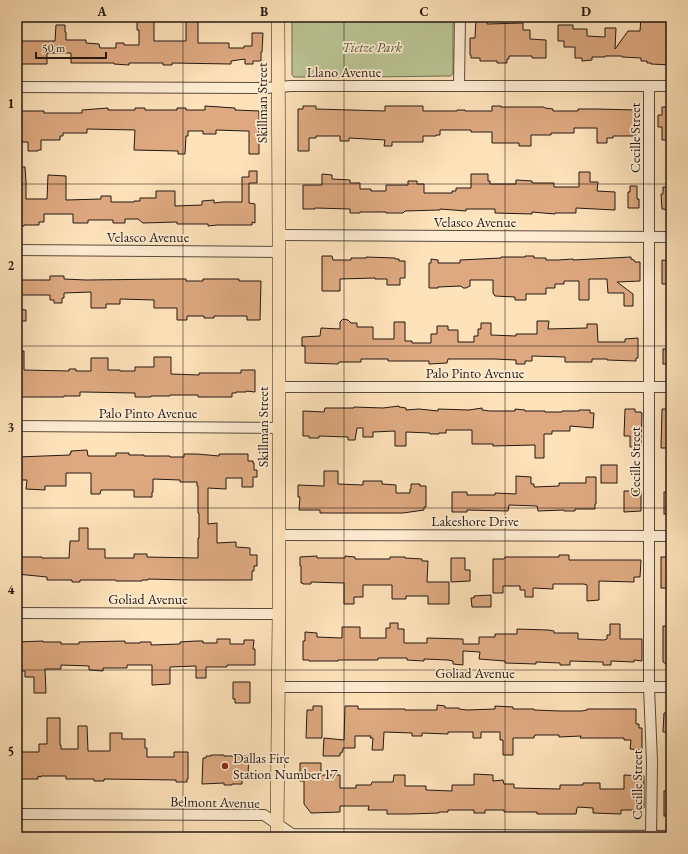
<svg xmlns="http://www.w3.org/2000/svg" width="688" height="854" font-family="'EB Garamond',serif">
  <rect width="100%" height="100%" fill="#fee2ba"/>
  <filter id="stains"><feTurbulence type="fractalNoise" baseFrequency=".005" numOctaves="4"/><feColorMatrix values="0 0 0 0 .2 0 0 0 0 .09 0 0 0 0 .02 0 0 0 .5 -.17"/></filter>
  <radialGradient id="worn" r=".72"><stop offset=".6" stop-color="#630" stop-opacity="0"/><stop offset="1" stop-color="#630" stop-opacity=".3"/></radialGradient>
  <polygon fill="#bac494" stroke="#6f6e53" points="292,17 453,17 453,73 451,76 447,76 371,77 294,77 292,75"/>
  <g fill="#dea981" stroke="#241912">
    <polygon points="476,17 487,17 487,24 523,23 523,30 530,30 530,39 546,40 546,58 532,58 532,56 509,56 509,59 507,59 507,63 497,63 497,61 480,61 480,58 471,58 471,55 470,55 470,38 475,38"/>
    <polygon points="641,17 671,17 671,65 651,64 651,63 647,63 647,61 641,61 641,58 622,57 622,56 605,56 605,57 592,57 592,60 582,61 582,58 575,58 575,47 564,47 564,41 558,41 558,25 573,25 573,29 587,29 587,36 605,37 605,28 616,28 615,49 628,31 640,31"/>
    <polygon points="186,19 198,19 198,43 229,43 229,48 244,48 244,46 252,46 252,33 263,33 262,52 261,52 261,61 253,61 253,64 245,64 245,59 231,61 231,64 172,63 172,65 163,65 163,63 129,63 129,65 114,64 114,63 71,63 71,53 47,53 47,64 17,64 17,41 55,41 56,25 65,25 65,32 66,32 66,40 86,40 86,43 99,44 100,48 116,48 116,43 124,43 124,45 139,45 139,30 137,30 137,20 154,20 154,41 186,41"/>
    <polygon points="205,106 235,108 235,110 259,111 259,154 249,154 249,131 245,131 216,130 216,134 203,134 203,131 188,131 188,136 186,136 185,154 178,154 178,151 134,150 135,130 87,129 87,133 63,133 63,136 60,136 60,140 41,140 41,150 38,150 38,151 28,151 28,142 17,142 17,111 44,111 44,113 82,113 82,110 108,108 108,110 135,110 135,108 145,108 145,110 177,110 177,108 186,108 186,110 205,110"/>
    <polygon points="303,106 316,106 316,109 385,111 385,106 423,106 423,111 457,111 457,110 465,110 465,111 492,111 492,106 501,106 501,107 544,107 545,108 553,109 553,111 578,111 578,109 598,109 636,110 636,136 613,136 613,138 607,138 607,143 597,143 597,128 574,128 574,133 551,133 551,135 531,135 531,146 519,146 519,143 492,143 492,132 471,132 471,130 440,130 440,135 436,135 436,136 423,136 423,142 392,142 392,146 384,146 385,140 349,138 349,141 340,141 340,136 316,136 316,138 309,138 309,151 298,151 298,109 303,109"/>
    <polygon points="662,107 671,107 671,140 662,140 662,127 658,127 658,115 662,115"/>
    <polygon points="17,167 25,167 26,182 26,199 47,199 48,175 66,176 66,200 101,199 101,196 111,196 111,202 134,202 134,201 140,201 140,198 156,198 156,191 175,191 175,206 202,205 202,201 214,200 214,203 222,202 242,202 242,177 249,177 249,171 257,171 257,183 249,183 249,203 255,204 255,223 252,222 252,225 217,225 208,226 208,224 177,224 177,222 143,223 138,219 125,219 125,223 113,223 113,220 88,220 88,223 73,223 73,214 44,214 44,222 39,222 39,225 24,225 24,226 17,225"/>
    <polygon points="579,172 590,172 590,182 598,182 597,191 615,192 615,210 576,208 576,213 555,213 555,214 532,212 532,214 495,213 495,209 466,209 466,211 440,209 440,210 405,211 403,213 386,213 386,212 360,212 360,213 350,213 350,209 315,208 315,209 303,209 303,185 322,185 322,174 332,175 332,179 350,180 350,183 360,183 360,189 371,189 371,191 386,191 386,185 408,185 408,181 417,181 417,184 424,184 424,193 452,193 452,191 456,191 456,188 471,188 471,174 488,174 488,181 490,181 490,184 516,184 516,180 532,181 532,183 554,183 554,187 579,187"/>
    <polygon points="630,186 637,186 637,199 639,199 639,208 628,208 628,192 630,192"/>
    <polygon points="663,187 671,187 671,210 662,209 661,194 663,194"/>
    <polygon points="322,256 332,256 333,260 351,260 351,258 366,258 366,257 395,258 395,259 399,259 399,261 405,261 405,278 400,278 400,285 387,285 387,279 375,279 375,278 340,279 340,291 322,291"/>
    <polygon points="525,256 534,256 534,258 546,258 546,260 558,260 573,259 573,260 631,257 631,259 634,260 635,262 640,262 640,281 617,282 633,294 633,306 624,306 624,293 608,293 607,279 589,279 589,300 579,300 579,281 564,281 564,284 555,284 555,288 546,288 546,294 526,294 526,300 515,300 515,297 495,296 493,293 493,280 470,280 470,286 466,288 463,288 461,286 438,287 438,288 429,288 429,263 431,263 431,259 438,260 438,263 460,263 460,260 501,258 501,257 525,257"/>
    <polygon points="662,260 671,261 671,284 662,284"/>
    <polygon points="50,276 64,276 64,279 86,280 171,279 186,279 186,281 203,281 203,279 239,279 239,281 261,281 260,320 247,320 247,316 214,316 214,318 204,318 204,316 187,316 187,320 177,320 177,308 154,308 154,300 120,299 120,304 106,304 106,308 91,308 91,292 64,293 64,298 62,298 62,303 54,303 54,300 50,300 50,295 17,295 17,280 50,280"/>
    <polygon points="17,309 26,310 26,321 17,321"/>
    <polygon points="343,319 348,320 351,323 357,323 357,327 373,327 373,339 394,339 394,322 405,322 405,341 412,341 412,343 431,343 431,334 437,334 437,326 448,326 448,330 458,330 458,342 474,342 474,336 478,336 478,329 481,329 481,323 491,323 491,335 516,336 516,334 537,334 537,321 549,321 548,329 587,328 587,324 597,324 598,342 625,342 625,339 638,338 638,358 636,358 636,361 607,360 607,359 592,359 592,362 565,362 565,357 532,356 532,361 525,361 525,364 516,364 516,360 494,359 448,359 447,363 429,364 429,361 388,361 388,359 361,359 361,362 339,362 338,364 305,363 305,346 302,346 302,337 320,336 321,328 340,329 340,322"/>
    <rect x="663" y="349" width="8" height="15"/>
    <polygon points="17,351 24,351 24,370 69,371 69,369 76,369 76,371 91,371 91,358 108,358 108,370 120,370 120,371 135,371 135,367 154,367 154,357 171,357 171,374 199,375 199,373 241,373 241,370 255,370 255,392 246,391 246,392 236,392 236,393 232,393 232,397 198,397 198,395 170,395 170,396 151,396 151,397 135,397 135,393 84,392 80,392 80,396 64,396 64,397 17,397"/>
    <polygon points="399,406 399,407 406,408 406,410 419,409 438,411 438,409 469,410 482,408 482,410 490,411 515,411 515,409 525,410 525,411 545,411 545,412 562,412 562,411 579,411 579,410 590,410 590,413 594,413 593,428 570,426 570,431 552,431 552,434 544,434 544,458 535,458 535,445 493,446 493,444 472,444 472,430 446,430 446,433 439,433 439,434 430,434 430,433 406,432 406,446 395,446 395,431 373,432 373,437 363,437 363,428 357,428 355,440 348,440 348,437 319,436 319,438 309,438 309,436 303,436 303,411 324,412 325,408 354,408 354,407 383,408"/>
    <polygon points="625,409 635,409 635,412 641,412 641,413 642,413 641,447 630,447 630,436 624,436"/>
    <polygon points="662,409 671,409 671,448 661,448"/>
    <polygon points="87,450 88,456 116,456 116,453 129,453 129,455 144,455 144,456 170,456 170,457 184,457 184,454 197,454 219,456 219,454 248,454 248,461 253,461 253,463 254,463 254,470 257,470 257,477 253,477 253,487 242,487 242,478 226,478 226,489 208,488 208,524 217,523 217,543 236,542 236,547 250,548 250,555 257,555 257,566 254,566 254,571 252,571 252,580 187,580 148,579 148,580 142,580 142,581 116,581 116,580 80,580 80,582 72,582 72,580 47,580 47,577 17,574 17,557 42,557 42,558 69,558 70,541 79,541 79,528 88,528 88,549 105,549 105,558 134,558 134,554 147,554 147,557 198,558 198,538 199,538 199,513 198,513 198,486 197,486 197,482 180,482 180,480 153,479 153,492 152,492 152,497 134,497 134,490 101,490 100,494 91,494 91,473 66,473 66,486 45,486 45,490 26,489 27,480 17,480 17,457 70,455 70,453 71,453 71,451"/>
    <rect x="601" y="465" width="16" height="18"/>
    <polygon points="324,471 338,471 338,484 363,485 363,481 382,481 382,484 396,485 396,493 410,493 410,489 411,489 411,484 420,484 420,486 426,486 426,507 424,507 424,510 403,513 320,513 320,510 299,510 300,497 298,497 298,485 324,486"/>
    <polygon points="516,476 531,477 531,484 534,484 534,487 559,486 559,483 586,483 586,477 596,477 596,504 595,504 595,509 575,509 575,511 564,511 564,510 538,511 537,506 509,505 508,511 467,510 467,512 452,512 452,492 467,492 467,495 495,495 495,493 516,494"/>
    <polygon points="624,491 641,491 641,511 624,512"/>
    <rect x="664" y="492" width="7" height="22"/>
    <polygon points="559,555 569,555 569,560 641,560 640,577 634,577 634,582 599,581 599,600 587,601 587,585 584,584 553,584 553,589 533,588 533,597 525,597 525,590 520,590 520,586 503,586 503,593 493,593 493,559 504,559 505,557 559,557"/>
    <polygon points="317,556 317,558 345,558 345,556 355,557 355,559 390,559 390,557 405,557 405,558 422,559 422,561 428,561 427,582 449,582 449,604 428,604 428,596 406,596 406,599 392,599 392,585 363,585 363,597 354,597 354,604 344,604 344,583 311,582 311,584 303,584 303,583 301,583 301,566 300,566 300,557"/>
    <rect x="661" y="557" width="10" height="31"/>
    <polygon points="451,558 465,558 465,570 470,570 470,581 451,582"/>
    <polygon points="491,595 491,607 472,607 471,598 474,598 474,596"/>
    <polygon points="390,623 398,623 398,629 404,629 404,643 427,643 427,638 463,639 463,644 479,644 479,637 495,637 495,634 517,634 517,629 548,630 554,631 554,633 578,633 578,639 604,640 607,639 607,635 610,635 610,624 620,624 620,639 642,639 642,661 634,660 634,662 611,661 611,665 603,665 603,662 570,661 570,665 560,665 560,663 536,662 536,664 505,663 505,661 479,659 480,652 463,651 463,665 453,664 453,661 448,660 424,659 424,661 407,660 407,658 378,658 378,660 338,660 338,661 309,661 309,660 303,660 303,641 305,641 305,632 317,633 317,637 342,638 342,627 360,627 360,638 386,638 386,628 390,628"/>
    <polygon points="663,626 671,626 671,667 663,662"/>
    <polygon points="217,639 230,639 230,644 244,644 244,640 254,640 253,649 255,649 255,665 227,665 227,667 206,667 206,678 196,678 196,666 170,667 170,684 152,685 152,665 127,665 127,668 103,668 103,671 89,670 89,666 61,665 61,669 45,669 46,693 34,693 34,677 25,677 25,671 17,671 17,642 43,641 43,642 61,642 61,644 79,644 79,642 125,641 125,643 140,643 140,642 151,642 151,645 180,644 180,642 196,641 203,641 203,643 217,643"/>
    <polygon points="233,682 250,682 250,703 235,703 235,699 233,699"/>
    <polygon points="437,705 445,706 445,708 459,708 459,709 467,710 495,709 495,706 513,707 513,709 534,709 534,710 560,711 582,711 587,710 587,709 636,709 636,724 639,724 639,728 642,728 642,750 630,749 631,740 624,740 624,738 580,738 581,736 559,737 559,735 535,735 535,736 534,736 534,738 513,738 513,755 503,755 503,740 500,740 500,732 481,732 481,738 473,738 473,732 448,732 448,734 422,733 422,736 412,736 412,733 384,732 383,750 372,750 373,738 370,738 371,736 355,736 355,748 343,748 343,751 342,751 342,753 340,753 340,756 323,756 324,738 344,740 345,706 358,706 358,709 405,709 405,710 437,710"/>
    <polygon points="313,706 322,706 322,738 306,738 307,710 313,710"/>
    <polygon points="664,713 671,713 671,732 663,732"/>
    <polygon points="47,718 60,718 60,745 61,745 61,749 78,749 78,726 87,726 88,751 110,751 110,733 122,733 122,739 145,739 145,748 147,748 147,757 174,757 174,752 188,752 188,779 187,779 187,782 176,782 176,780 104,779 104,781 94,781 94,779 66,779 66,776 41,776 41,777 38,776 38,779 17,779 17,752 39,752 39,744 47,744"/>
    <polygon points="211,755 224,755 224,756 249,756 248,774 242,774 242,784 232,784 232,785 224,785 224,783 202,784 203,758 206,758 206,756 211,756"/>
    <polygon points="300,763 321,763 321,775 340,775 340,788 356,788 356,785 371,785 372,782 393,782 394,775 405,775 405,786 426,786 426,790 452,791 452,785 474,785 474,774 493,775 493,781 503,780 504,784 514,784 514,788 560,789 560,785 583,785 583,783 600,783 600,789 624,789 624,775 644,776 644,808 636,808 636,810 621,810 621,814 593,813 593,808 578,807 577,808 576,814 537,814 537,812 504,812 504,810 485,810 485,813 474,813 474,810 448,810 448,812 439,812 439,813 410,814 387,814 387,810 368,810 369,806 340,806 340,812 311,813 304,804 304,781 300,781"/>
    <rect x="664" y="791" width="7" height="25"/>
  </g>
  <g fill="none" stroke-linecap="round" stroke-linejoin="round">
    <defs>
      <g id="minor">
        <polyline points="459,85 460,17"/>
        <polyline points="649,86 649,687 652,762 651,837"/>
        <polyline points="17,87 266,88 291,86 671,86"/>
        <polyline points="279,235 671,237"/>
        <polyline points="17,250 279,252"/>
        <polyline points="279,387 671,387"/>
        <polyline points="17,426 279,428"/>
        <polyline points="279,535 671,536"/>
        <polyline points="17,613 279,614"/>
        <polyline points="279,687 671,687"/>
        <polyline points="17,814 264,815 292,834 671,836"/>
      </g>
      <polyline id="major" points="277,837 279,614 279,235 278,17"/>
    </defs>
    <use href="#minor" stroke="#5a4b3c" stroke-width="12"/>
    <use href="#major" stroke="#241912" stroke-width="14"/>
    <use href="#minor" stroke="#feecd2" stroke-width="10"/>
    <use href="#major" stroke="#fee2ba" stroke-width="13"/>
  </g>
  <path fill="none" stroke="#241912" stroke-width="1" stroke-opacity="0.55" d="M183 17V837M344 17V837M505 17V837M17 184H671M17 346H671M17 508H671M17 670H671"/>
  <circle fill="#8f2418" stroke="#feecd2" stroke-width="1.5" cx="225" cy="766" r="4"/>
  <g text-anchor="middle" stroke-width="3.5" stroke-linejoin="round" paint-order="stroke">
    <g font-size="14" font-style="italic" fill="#585540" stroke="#feecd2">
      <text x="372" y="52">Tietze Park</text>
    </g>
    <g font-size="14" fill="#241912" stroke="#feecd2">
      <text x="344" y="77">Llano Avenue</text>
      <text transform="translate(262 103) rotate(-90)" y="5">Skillman Street</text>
      <text transform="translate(635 138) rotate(-90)" y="5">Cecille Street</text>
      <text x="475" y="227">Velasco Avenue</text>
      <text x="148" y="242">Velasco Avenue</text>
      <text x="475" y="378">Palo Pinto Avenue</text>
      <text x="148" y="418">Palo Pinto Avenue</text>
      <text transform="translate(263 427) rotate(-90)" y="5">Skillman Street</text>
      <text transform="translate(635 462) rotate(-90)" y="5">Cecille Street</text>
      <text x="475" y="526">Lakeshore Drive</text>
      <text x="148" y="604">Goliad Avenue</text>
      <text x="475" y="678">Goliad Avenue</text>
      <text transform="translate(637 785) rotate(-90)" y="5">Cecille Street</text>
      <text transform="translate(215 802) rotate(1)" y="5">Belmont Avenue</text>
    </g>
    <g font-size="14" fill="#241912" stroke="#feecd2" text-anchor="start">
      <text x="233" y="763">Dallas Fire<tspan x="233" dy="16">Station Number 17</tspan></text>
    </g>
  </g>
  <rect width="688" height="854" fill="none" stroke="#fee2ba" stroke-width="44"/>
  <path d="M36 52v6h70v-6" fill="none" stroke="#241912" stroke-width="2"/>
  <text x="42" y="52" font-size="12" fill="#241912" stroke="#feecd2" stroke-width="3" paint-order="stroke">50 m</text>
  <rect x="22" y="22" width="644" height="810" fill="none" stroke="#241912" stroke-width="1.5"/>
  <g font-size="13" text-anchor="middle" font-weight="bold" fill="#241912">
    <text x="102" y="16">A</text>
    <text x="264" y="16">B</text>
    <text x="424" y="16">C</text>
    <text x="586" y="16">D</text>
    <text x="11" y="108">1</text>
    <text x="11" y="270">2</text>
    <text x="11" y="432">3</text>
    <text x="11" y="594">4</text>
    <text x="11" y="756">5</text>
  </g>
  <rect width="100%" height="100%" filter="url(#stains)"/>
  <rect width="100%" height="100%" fill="url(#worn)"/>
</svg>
